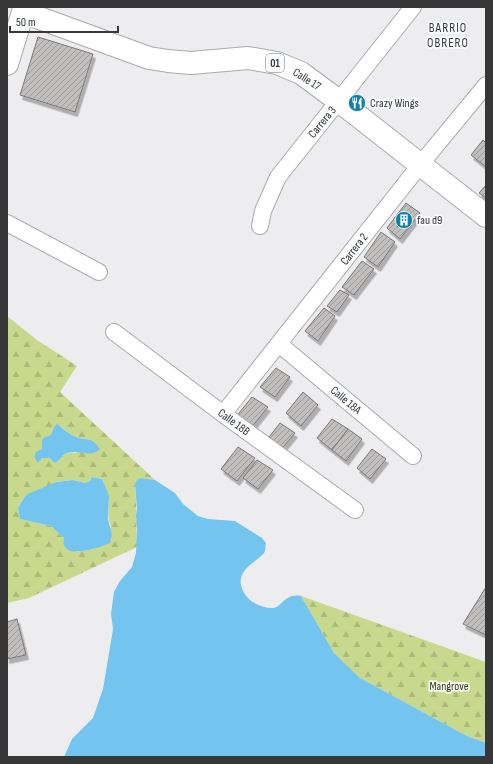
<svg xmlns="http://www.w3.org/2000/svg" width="493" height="764" font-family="'Sofia Sans Condensed',sans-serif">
  <defs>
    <pattern id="forest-firs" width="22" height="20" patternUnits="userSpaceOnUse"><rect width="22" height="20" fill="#c8d88c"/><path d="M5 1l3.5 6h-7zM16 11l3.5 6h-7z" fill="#acba7a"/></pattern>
    <pattern id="building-hatch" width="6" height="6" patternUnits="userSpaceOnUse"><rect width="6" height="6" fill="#c1bfbe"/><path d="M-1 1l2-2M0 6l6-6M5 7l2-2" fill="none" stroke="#9e9c9b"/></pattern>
    <filter id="shadow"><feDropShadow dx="2.5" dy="4.5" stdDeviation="0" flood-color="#0004"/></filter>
  </defs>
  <rect width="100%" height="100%" fill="#ededef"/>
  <g fill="url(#forest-firs)" fill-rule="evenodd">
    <path d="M7 316 37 340 77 366 60 392 155 480 141 478 135 484C137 505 136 526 137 547L29 598 7 603ZM54 427H62C66 431 70 435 75 437 81 439 89 438 94 442L76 453C66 451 62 456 56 463L53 462 50 458H42L38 463 37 451 43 449 45 437 51 435ZM92 477 102 479C105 486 109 492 109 501 109 510 107 517 111 527L94 549 77 552 64 545V538L51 526 20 519 18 508 24 498 56 482 73 480 85 483 90 481Z"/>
    <polygon points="301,596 486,662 486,743 467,736 360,678 334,653"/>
  </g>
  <g fill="#74c4f0">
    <path d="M57 424C63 428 68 434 76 437 88 441 91 436 100 449 91 459 76 448 65 454 62 456 59 460 56 463L53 462 50 458H42L38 463 35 458V454L37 451 42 449V440L45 437 51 435 54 427Z"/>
    <path d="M92 477 102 479 107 490 109 496 108 519 112 535 110 543C101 547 69 559 64 545 63 543 64 541 64 538L51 526 20 519 18 508 24 498 28 494 56 482 73 480 85 483 90 481Z"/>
    <path d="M141 478 155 480 161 484 175 493 183 504 198 516 208 519 235 521 262 538 266 543C265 546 266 550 264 553 262 556 258 558 255 561 241 571 235 582 247 597 252 603 263 608 272 608 282 609 283 593 301 596L334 653 360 678 467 736 486 743V757H64L72 739 93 718 103 689 113 629 111 614 114 592 120 581 132 567 136 553 137 529 136 515 137 509 135 484 137 480Z"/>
  </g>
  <g fill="url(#building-hatch)" stroke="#797777" filter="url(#shadow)">
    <polygon points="38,37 93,54 75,112 20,95"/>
    <polygon points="483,140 486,143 486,167 471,155"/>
    <polygon points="486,185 486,198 479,193"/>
    <polygon points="406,203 420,213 400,239 387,228"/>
    <polygon points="381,232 395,242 378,267 364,257"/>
    <polygon points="362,261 374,269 354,295 342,287"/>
    <polygon points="340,290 349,295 337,312 327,306"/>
    <polygon points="324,308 335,316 318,341 305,331"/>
    <polygon points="276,368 290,377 275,397 260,387"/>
    <polygon points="303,392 318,405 301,426 286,413"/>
    <polygon points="252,397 268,407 251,428 235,418"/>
    <polygon points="332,419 348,429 332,450 317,438"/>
    <polygon points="280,423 295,433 280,451 266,441"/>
    <polygon points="348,429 362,439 346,461 332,450"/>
    <polygon points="238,447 255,458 237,481 221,469"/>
    <polygon points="372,449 386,459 370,479 357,468"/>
    <polygon points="257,460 273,470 258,489 243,478"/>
    <polygon points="486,587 486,635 463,624"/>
    <polygon points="17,619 26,655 7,659 7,622"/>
  </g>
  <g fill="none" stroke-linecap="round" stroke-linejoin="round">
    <defs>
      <g id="minor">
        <polyline points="7,223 99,272"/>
        <polyline points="260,226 263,211 278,177 413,7"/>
        <polyline points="114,332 223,414 355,510"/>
        <polyline points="279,344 413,456"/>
        <polyline points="223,414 420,165 486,85"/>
      </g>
      <polyline id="highway" points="7,64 23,12 149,58 168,61 191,63 248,58 277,63 301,73 339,101 486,216"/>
    </defs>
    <use href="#minor" stroke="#a9aaac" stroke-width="18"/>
    <use href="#highway" stroke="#a9aaac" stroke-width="24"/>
    <use href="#minor" stroke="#fff" stroke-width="16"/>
    <use href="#highway" stroke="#fff" stroke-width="22"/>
  </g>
  <defs>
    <symbol id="restaurant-disc" viewBox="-11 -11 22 22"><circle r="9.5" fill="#127fa8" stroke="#fafbfd"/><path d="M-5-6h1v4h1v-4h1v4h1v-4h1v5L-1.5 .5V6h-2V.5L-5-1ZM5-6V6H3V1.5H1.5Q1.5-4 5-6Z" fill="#fff"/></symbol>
    <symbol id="building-disc" viewBox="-11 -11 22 22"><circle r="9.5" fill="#127fa8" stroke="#fafbfd"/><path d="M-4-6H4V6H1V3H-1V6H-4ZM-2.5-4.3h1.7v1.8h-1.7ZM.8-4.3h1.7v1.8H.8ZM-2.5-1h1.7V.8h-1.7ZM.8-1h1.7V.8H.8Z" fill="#fff"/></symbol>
  </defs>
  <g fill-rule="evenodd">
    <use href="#restaurant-disc" x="347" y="93" width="20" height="20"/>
    <use href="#building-disc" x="394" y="210" width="20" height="20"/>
  </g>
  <g text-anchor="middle" stroke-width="3.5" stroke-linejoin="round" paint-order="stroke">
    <rect fill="#fafbfd" stroke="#727273" stroke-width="1" x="266" y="54" width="18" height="18" rx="3"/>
    <g font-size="11" font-weight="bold" fill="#373738">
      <text x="275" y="67">01</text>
    </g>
    <g font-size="12" fill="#373738" stroke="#fafbfd">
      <text transform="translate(307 79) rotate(32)" y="4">Calle 17</text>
      <text transform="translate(322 122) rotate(-51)" y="4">Carrera 3</text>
      <text transform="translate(354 249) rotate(-52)" y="4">Carrera 2</text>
      <text transform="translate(346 400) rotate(40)" y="4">Calle 18A</text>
      <text transform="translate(234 422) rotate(36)" y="4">Calle 18B</text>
    </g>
    <g font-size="12" fill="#373738" stroke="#fafbfd" text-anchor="start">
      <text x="370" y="107">Crazy Wings</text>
      <text x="417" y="224">fau d9</text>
    </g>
    <g font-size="12" fill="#323a00" stroke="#fafbfd">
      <text x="449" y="690">Mangrove</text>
    </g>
    <g font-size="13" letter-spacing="1" fill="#373738" stroke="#fafbfd">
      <text x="448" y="32">BARRIO<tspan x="448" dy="15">OBRERO</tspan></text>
    </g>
  </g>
  <rect width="493" height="764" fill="none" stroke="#373738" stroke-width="16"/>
  <path d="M10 26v6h108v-6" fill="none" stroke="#373738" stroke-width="2"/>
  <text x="16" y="26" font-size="12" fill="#373738" stroke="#fafbfd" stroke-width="3" paint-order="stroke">50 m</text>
</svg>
